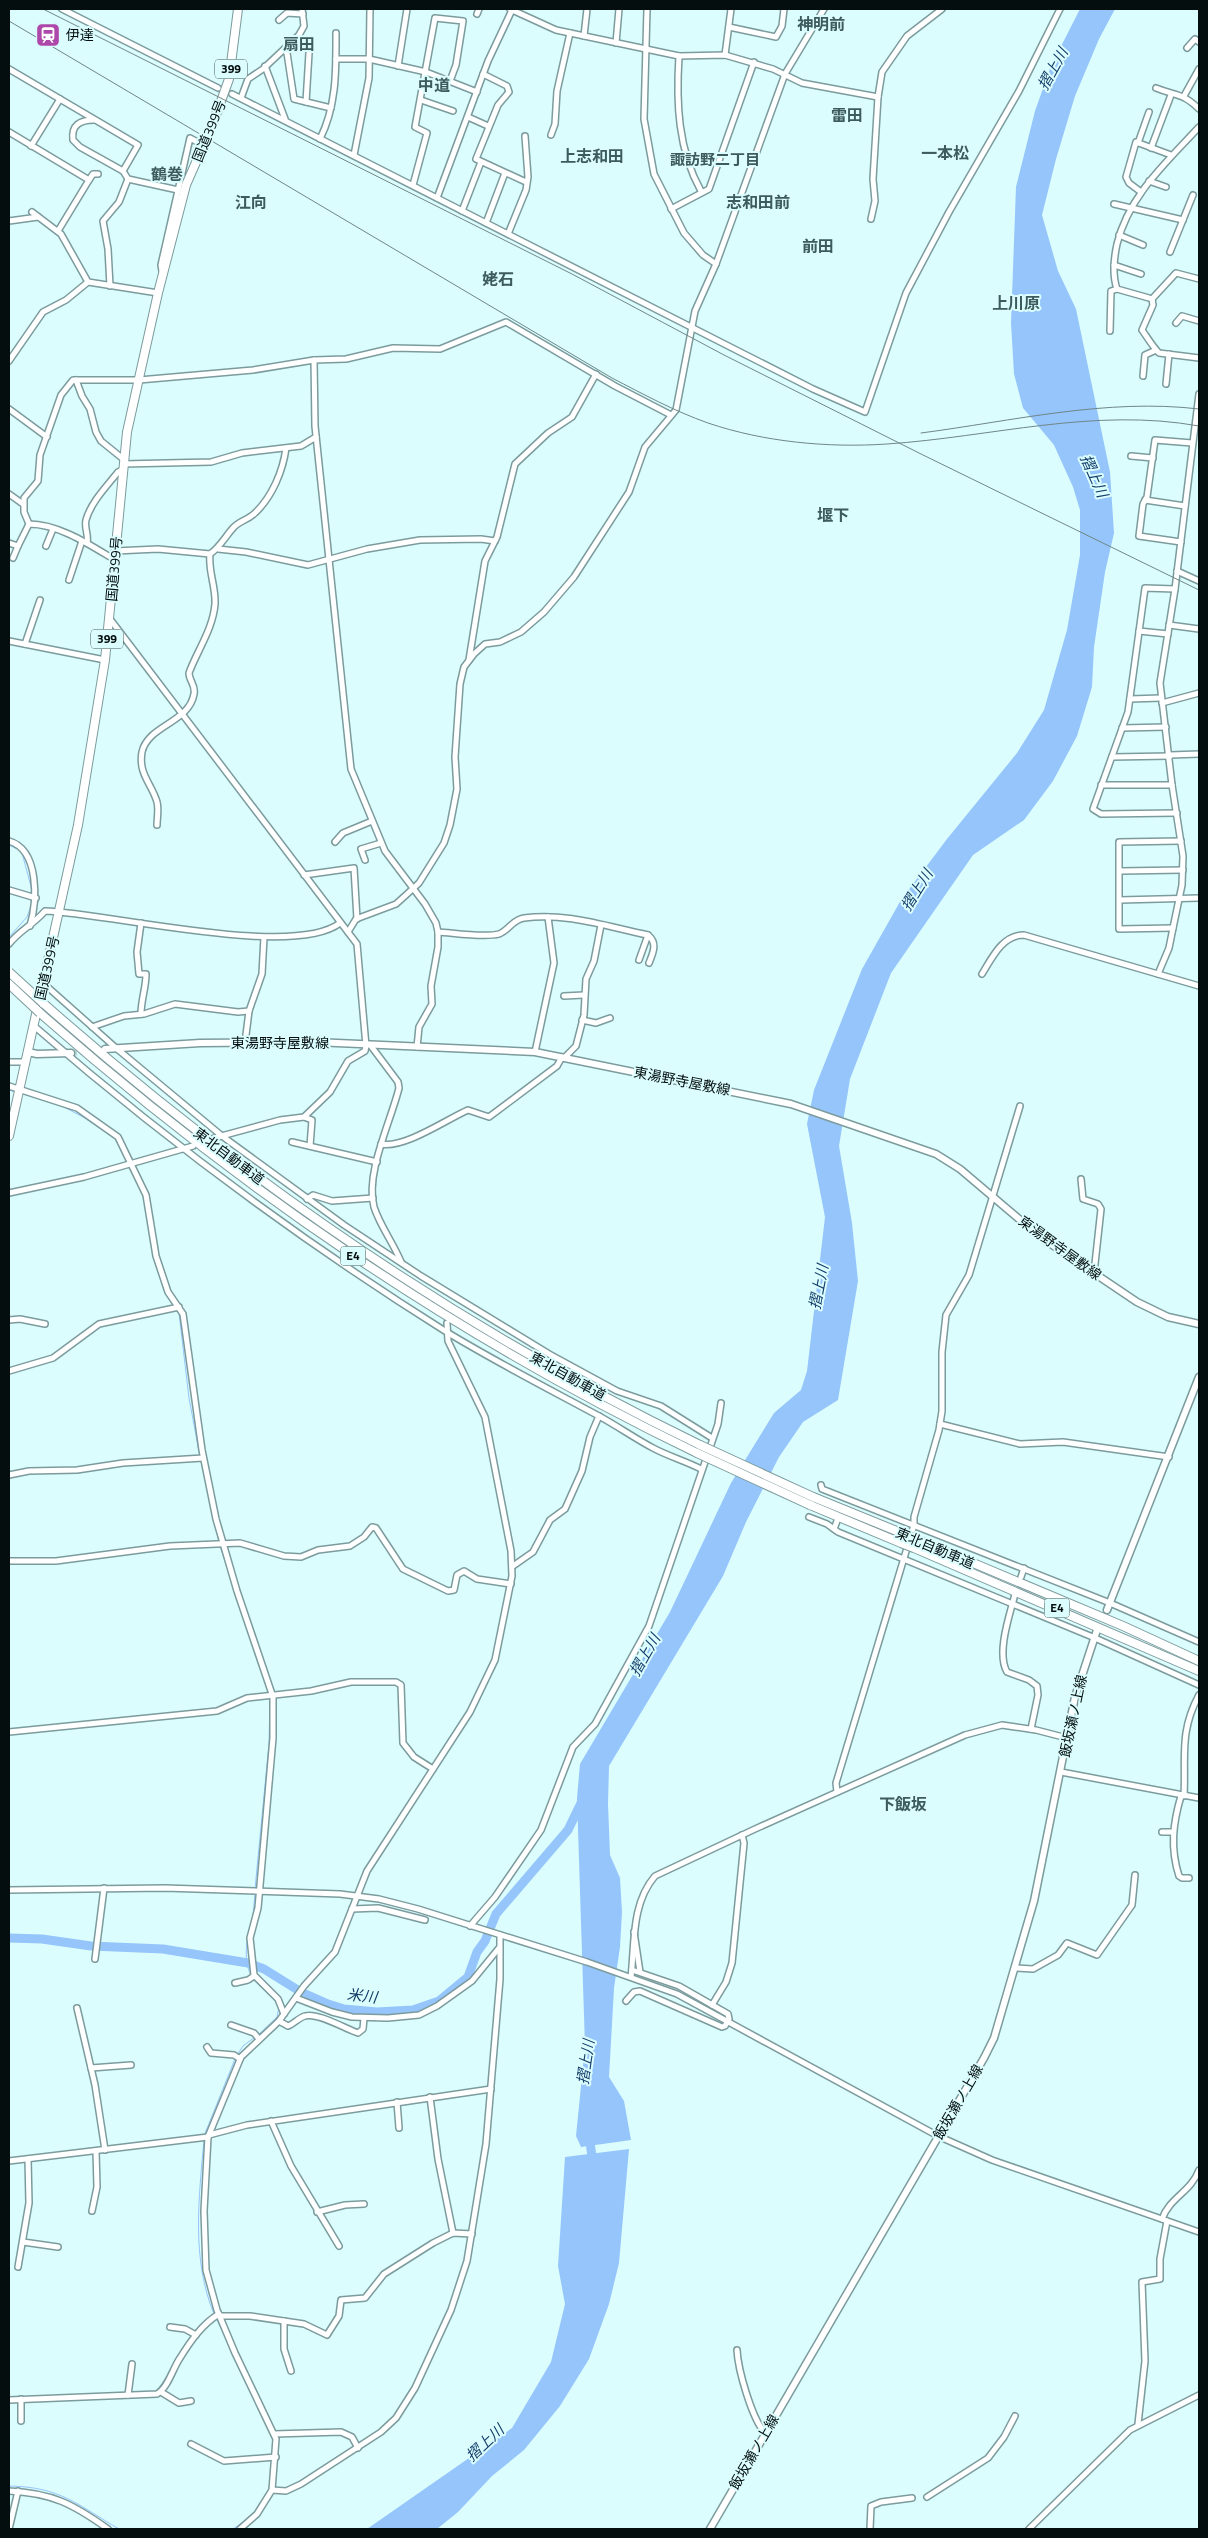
<svg xmlns="http://www.w3.org/2000/svg" width="1208" height="2538" font-family="'Titillium Web','Noto Sans JP',sans-serif">
  <rect width="100%" height="100%" fill="#dbfdfe"/>
  <g fill="#95c5fb">
    <polygon points="1080,9 1115,9 1099,39 1075,96 1056,159 1042,215 1058,271 1076,309 1110,472 1114,533 1105,572 1094,647 1092,687 1077,736 1053,781 1024,820 973,855 891,973 850,1079 839,1146 852,1223 858,1281 838,1400 803,1422 779,1457 746,1522 723,1576 609,1766 608,1804 610,1855 620,1878 622,1912 620,1947 614,1988 609,2077 624,2101 631,2140 581,2147 576,2136 585,2046 577,1798 580,1764 670,1612 731,1483 774,1413 801,1390 807,1371 825,1217 807,1124 814,1090 862,969 901,900 947,839 1017,753 1044,710 1067,630 1080,555 1080,510 1073,487 1054,445 1023,408 1014,374 1011,323 1016,187 1035,111 1051,66"/>
    <polygon points="629,2149 619,2263 609,2304 589,2359 560,2406 524,2450 492,2476 458,2512 437,2529 367,2529 512,2428 551,2362 565,2304 558,2266 565,2157"/>
  </g>
  <g fill="none" stroke-linecap="round" stroke-linejoin="round">
    <g stroke="#95c5fb" stroke-width="1">
      <polyline points="9,845 19,850"/>
      <polyline points="22,853 32,890"/>
      <polyline points="9,937 27,917 31,906"/>
      <polyline points="9,1090 15,1092"/>
      <polyline points="23,1094 60,1105 83,1117 115,1138 127,1162"/>
      <polyline points="129,1166 144,1198"/>
      <polyline points="147,1217 153,1254 161,1279"/>
      <polyline points="179,1313 189,1398 200,1457"/>
      <polyline points="201,1461 219,1542"/>
      <polyline points="220,1546 229,1573"/>
      <polyline points="251,1639 269,1695"/>
      <polyline points="255,1889 269,1744 270,1698"/>
      <polyline points="253,1916 255,1893"/>
      <path d="M251 1925C246 1939 243 1963 252 1977"/>
      <polyline points="254,1980 276,2001"/>
      <polyline points="258,2035 277,2017 279,2007"/>
      <polyline points="237,2055 243,2046 255,2037"/>
      <polyline points="204,2136 235,2059"/>
      <path d="M204 2140C199 2197 191 2259 214 2314"/>
      <polyline points="216,2318 269,2429"/>
      <path d="M9 2486C61 2487 76 2504 119 2529"/>
      <polyline points="252,2515 268,2492 270,2482"/>
      <polyline points="233,2529 249,2518"/>
    </g>
    <g stroke="#95c5fb" stroke-width="9">
      <polyline points="9,1938 42,1939 91,1946 163,1949 248,1963 264,1969 301,1992 328,2004 344,2009 377,2012 413,2010 439,2001 468,1977 477,1952 485,1941 496,1914 568,1830 582,1801"/>
      <polyline points="589,2135 593,2164"/>
    </g>
    <polyline stroke="#bbd9da" stroke-width="6" stroke-dasharray="6 3" stroke-linecap="butt" points="71,1053 101,1050"/>
    <defs>
      <g id="minor">
        <polyline points="62,9 218,88"/>
        <polyline points="510,9 556,30 679,56 725,55 773,69 802,83 878,97"/>
        <polyline points="647,9 644,119 654,174 684,233 703,255 716,264"/>
        <polyline points="477,14 479,9"/>
        <polyline points="279,20 287,13 303,14"/>
        <polyline points="729,27 776,37 782,26 784,9"/>
        <polyline points="584,36 587,9"/>
        <polyline points="616,43 619,9"/>
        <polyline points="1187,48 1195,39 1199,42"/>
        <polyline points="284,50 287,53 294,99 331,108"/>
        <polyline points="725,55 731,9"/>
        <path d="M679 56C676 103 678 150 701 191"/>
        <polyline points="336,59 369,59 426,72 477,92"/>
        <polyline points="265,66 285,119"/>
        <polyline points="398,66 407,9"/>
        <polyline points="9,69 138,145 123,171"/>
        <polyline points="483,74 507,86 509,92 498,105 476,159 526,182"/>
        <path d="M1156 88C1176 96 1183 93 1199 109"/>
        <polyline points="232,94 813,389 865,412 906,293 949,212 1019,91 1060,9"/>
        <polyline points="1184,96 1199,69"/>
        <polyline points="241,98 248,79 263,69 299,35 304,26 302,9"/>
        <polyline points="421,100 453,111"/>
        <polyline points="306,102 309,53"/>
        <polyline points="468,117 488,126"/>
        <path d="M94 120C80 120 71 125 73 140L80 147 123 171 128 179 178 190"/>
        <path d="M1199 127C1166 163 1129 195 1117 244 1114 258 1112 275 1117 289L1149 298 1152 299 1176 273 1199 279"/>
        <polyline points="9,132 89,180"/>
        <polyline points="551,135 555,124 557,91 570,33"/>
        <path d="M320 139C337 105 336 69 336 33"/>
        <polyline points="1138,143 1149,112"/>
        <polyline points="31,146 60,99"/>
        <polyline points="1151,148 1171,95"/>
        <polyline points="354,155 369,78 370,9"/>
        <polyline points="1149,181 1166,187"/>
        <polyline points="413,185 427,133 415,127 435,18 463,21 456,65 450,81"/>
        <polyline points="1141,192 1129,183 1126,177 1136,142 1171,155"/>
        <polyline points="437,198 488,61 512,10"/>
        <polyline points="1114,204 1183,220"/>
        <polyline points="671,209 709,189 754,62"/>
        <polyline points="462,211 481,162"/>
        <polyline points="32,212 61,234 88,282 158,293"/>
        <polyline points="871,219 875,201 873,179 878,97 882,72 907,36 942,9"/>
        <polyline points="9,221 38,217"/>
        <polyline points="486,223 505,173"/>
        <polyline points="58,231 89,180 93,174 98,174"/>
        <polyline points="508,234 526,190 528,177 525,136"/>
        <polyline points="1119,235 1143,245"/>
        <polyline points="1170,252 1193,195"/>
        <polyline points="1114,265 1141,274"/>
        <polyline points="162,271 161,265 190,138 203,145"/>
        <polyline points="110,286 108,249 103,221 119,202 128,179"/>
        <path d="M1152 299 1153 305 1142 330C1147 337 1153 347 1159 353L1199 358"/>
        <polyline points="1176,323 1182,316 1199,321"/>
        <polyline points="1110,331 1111,291 1117,289"/>
        <polyline points="314,360 315,426 351,769 385,851 425,904 436,923 438,932 438,947 431,986 432,1004 419,1027 417,1047"/>
        <polyline points="9,361 43,312 66,300 88,282"/>
        <polyline points="1143,376 1145,355 1156,350"/>
        <polyline points="76,380 82,396 90,409 96,432 101,441 122,458"/>
        <polyline points="1166,384 1169,354"/>
        <polyline points="9,409 47,437"/>
        <polyline points="1131,456 1153,458"/>
        <polyline points="123,464 211,462 242,453 301,446 316,437"/>
        <polyline points="9,494 23,504"/>
        <polyline points="1145,500 1185,506"/>
        <polyline points="29,524 24,512 24,498 38,481 40,455 61,395 73,380 139,380 253,370 314,360 346,359 393,348 440,349 506,322 615,386 671,415"/>
        <polyline points="1181,542 1139,536 1143,504 1147,497 1155,440 1192,443"/>
        <path d="M9 543 18 546 29 524C59 524 90 545 115 560"/>
        <path d="M87 543C89 535 84 528 86 520 91 502 107 486 118 472L122 470"/>
        <polyline points="46,546 53,529"/>
        <polyline points="218,549 246,552 308,565 367,549 420,540 481,539 495,541"/>
        <polyline points="115,551 158,549 210,554"/>
        <polyline points="13,558 18,546"/>
        <polyline points="1177,571 1199,581"/>
        <polyline points="69,580 82,541"/>
        <polyline points="1175,589 1145,588 1128,712 1093,809 1101,814 1177,813"/>
        <polyline points="110,619 357,944 366,1046 365,1051 348,1061 330,1092 304,1117 280,1120 214,1138"/>
        <polyline points="1169,625 1199,629"/>
        <polyline points="1139,631 1168,634"/>
        <polyline points="9,641 105,660"/>
        <polyline points="25,644 40,600"/>
        <polyline points="469,660 485,561 497,537 515,464 548,433 572,417 596,374"/>
        <polyline points="1130,699 1161,698"/>
        <polyline points="1162,703 1199,693"/>
        <polyline points="1122,728 1166,727"/>
        <polyline points="1170,755 1199,754"/>
        <polyline points="1112,757 1170,756"/>
        <polyline points="1101,785 1172,785"/>
        <path d="M157 825C157 818 159 809 157 802 152 784 138 774 142 752 148 725 189 723 194 694 196 685 189 681 189 673 197 651 213 629 215 604 216 587 208 571 210 554 220 547 225 537 233 528 239 521 248 520 255 513 272 497 283 471 286 448"/>
        <path d="M9 841C40 850 37 902 30 926"/>
        <polyline points="335,842 343,833 372,821"/>
        <polyline points="365,860 361,849 381,843"/>
        <polyline points="1120,871 1183,870"/>
        <polyline points="304,875 354,868 357,919"/>
        <polyline points="9,890 36,898"/>
        <polyline points="1120,900 1199,898"/>
        <polyline points="1173,928 1119,929 1119,842 1181,841"/>
        <polyline points="348,932 356,919 396,904 406,895 419,883 444,843 450,825 457,789 455,757 460,684 464,667 474,654 485,644 500,642 521,632 544,612 574,577 629,492 645,447 676,410 695,311 716,264 785,74 824,9"/>
        <path d="M438 932C454 933 484 938 499 934 509 930 512 920 524 918 566 912 608 927 648 935 658 943 653 953 649 963"/>
        <path d="M9 944C20 930 33 925 45 911 109 913 293 959 340 923"/>
        <polyline points="639,960 648,935"/>
        <path d="M982 974C992 958 1002 935 1024 935L1199 986"/>
        <polyline points="1158,974 1169,948 1173,928 1182,885 1183,856 1172,785 1160,683 1175,589 1199,394"/>
        <polyline points="43,983 116,1048 222,1136 344,1225 421,1276 549,1354 617,1391 661,1406 712,1438"/>
        <polyline points="564,996 584,995"/>
        <path d="M141 1014C141 1000 146 988 146 974H139L137 952 141 923"/>
        <polyline points="582,1020 596,1023 610,1018"/>
        <path d="M34 1026C163 1138 300 1240 445 1331 494 1361 547 1388 597 1415 616 1425 634 1438 653 1448 668 1456 685 1461 701 1469"/>
        <polyline points="92,1027 124,1016 144,1014 175,1004 238,1012 249,1011"/>
        <polyline points="245,1043 249,1011 262,974 264,937"/>
        <path d="M371 1046 398 1082 399 1088C391 1121 365 1173 374 1207 380 1226 394 1244 401 1262"/>
        <polyline points="535,1052 554,963 548,917"/>
        <polyline points="565,1057 576,1046 584,1015 586,979 594,961 601,925"/>
        <polyline points="9,1062 25,1062"/>
        <polyline points="9,1086 77,1108 118,1137 146,1195 156,1256 168,1292 183,1314 202,1450 216,1519 237,1591 273,1697 273,1738 258,1908 250,1938 254,1975 278,1999 284,2014"/>
        <polyline points="304,1117 312,1120 310,1146"/>
        <polyline points="292,1142 377,1162"/>
        <path d="M381 1144C404 1149 447 1119 468 1110L489 1117 557 1066 562 1057"/>
        <polyline points="1081,1179 1083,1199 1098,1204 1101,1209 1094,1273"/>
        <polyline points="9,1193 84,1177 193,1146"/>
        <polyline points="307,1199 313,1195 332,1201 373,1198"/>
        <polyline points="9,1320 20,1319 45,1324"/>
        <polyline points="9,1371 53,1358 99,1324 179,1307"/>
        <polyline points="940,1424 1020,1444 1063,1442 1169,1457"/>
        <polyline points="9,1475 29,1471 77,1470 123,1463 203,1458"/>
        <polyline points="821,1485 822,1489 1110,1603 1199,1642"/>
        <polyline points="809,1517 827,1524 838,1532 1095,1638 1199,1685"/>
        <polyline points="834,1529 837,1521"/>
        <polyline points="9,1561 56,1561 170,1546 240,1543 284,1556 301,1557 318,1550 350,1546 364,1537 372,1527 376,1528 403,1569 448,1591 454,1590 457,1575 464,1571 477,1579 511,1584"/>
        <polyline points="513,1566 533,1552 550,1520 565,1509 582,1471 590,1437 599,1416"/>
        <polyline points="1021,1577 1024,1568"/>
        <path d="M1015 1594C1010 1614 996 1653 1007 1672L1029 1680 1037 1686 1038 1695 1031 1729"/>
        <polyline points="9,1732 217,1711 247,1698 311,1691 351,1682 396,1682 401,1685 403,1743 414,1757 433,1769"/>
        <polyline points="1061,1772 1199,1798"/>
        <polyline points="837,1792 836,1783 914,1525 914,1517 939,1430 942,1411 942,1352 946,1315 969,1275 1020,1106"/>
        <path d="M1181 1796C1173 1823 1170 1848 1179 1876L1182 1878H1189"/>
        <path d="M1184 1796C1186 1757 1179 1732 1199 1695"/>
        <polyline points="1162,1832 1173,1832"/>
        <polyline points="9,1890 165,1888 340,1894 379,1899 418,1909 587,1962 677,1994 938,2136 992,2160 1199,2232"/>
        <polyline points="352,1909 378,1908 425,1920"/>
        <polyline points="470,1926 495,1897 541,1830 573,1747 595,1724 649,1626 718,1424 721,1403"/>
        <polyline points="634,1932 640,1972"/>
        <polyline points="95,1959 104,1888"/>
        <polyline points="1015,1968 1033,1969 1058,1955 1067,1943 1097,1955 1132,1905 1135,1875"/>
        <path d="M631 1977C635 1943 631 1904 655 1876L755 1829 965 1735 1002 1725 1036 1730 1067 1738"/>
        <polyline points="235,1983 248,1980 254,1976"/>
        <polyline points="296,1998 332,2012 352,2017 388,2018 419,2015 437,2006 472,1981 499,1948"/>
        <polyline points="626,2001 634,1992 640,1991 722,2027 725,2026 729,2019 728,2014 679,1986 632,1970"/>
        <polyline points="712,2005 726,1982 732,1963 744,1843 742,1835"/>
        <polyline points="77,2008 95,2085 105,2150"/>
        <path d="M279 2021 288 2026C294 2024 298 2018 305 2016 317 2012 346 2029 358 2033L363 2029 364 2018"/>
        <polyline points="231,2025 254,2033 259,2039"/>
        <polyline points="207,2047 211,2053 234,2055 240,2059"/>
        <polyline points="91,2068 131,2065"/>
        <polyline points="430,2097 438,2159 453,2233"/>
        <polyline points="397,2102 399,2128"/>
        <polyline points="271,2121 291,2166 339,2246"/>
        <polyline points="209,2135 247,2125 491,2089"/>
        <polyline points="9,2161 208,2137"/>
        <polyline points="92,2211 97,2187 96,2151"/>
        <polyline points="317,2212 345,2205 364,2204"/>
        <path d="M1162 2219C1170 2197 1191 2192 1199 2170"/>
        <polyline points="23,2242 58,2247"/>
        <polyline points="18,2267 29,2203 28,2159"/>
        <polyline points="220,2316 250,2316 304,2324 327,2335 339,2316 341,2300 365,2298 384,2274 433,2243 453,2233 472,2234"/>
        <polyline points="284,2321 284,2349 291,2371"/>
        <polyline points="170,2327 185,2329 196,2335"/>
        <path d="M737 2350C738 2370 752 2419 765 2433"/>
        <polyline points="161,2392 179,2403 191,2401"/>
        <polyline points="128,2395 132,2364"/>
        <polyline points="21,2399 21,2421"/>
        <path d="M9 2400 157 2394C168 2388 173 2368 180 2358 190 2342 202 2324 219 2314"/>
        <polyline points="1138,2424 1145,2361 1142,2282 1160,2279 1160,2259 1167,2221"/>
        <polyline points="274,2434 341,2432 352,2437 358,2448"/>
        <polyline points="191,2444 224,2461 276,2457"/>
        <polyline points="272,2490 286,2491 301,2484 381,2432 396,2418 415,2388 451,2310 467,2261 486,2144 500,1979 500,1935"/>
        <path d="M9 2491C52 2493 73 2504 108 2529"/>
        <polyline points="927,2497 988,2458 1004,2437 1015,2416"/>
        <polyline points="9,2529 18,2491"/>
        <polyline points="240,2529 257,2514 272,2490 276,2439 235,2353 217,2310 206,2270 204,2211 208,2137 241,2057 279,2021 304,1986 335,1952 367,1871 470,1712 495,1660 512,1576 511,1551 485,1417 448,1341 447,1323"/>
        <polyline points="870,2529 871,2506 881,2502 912,2498"/>
        <polyline points="1029,2529 1130,2430 1199,2395"/>
      </g>
      <g id="major">
        <polyline points="105,1049 200,1043 315,1042 535,1052 791,1104 936,1154 960,1169 1039,1236 1137,1302 1168,1317 1199,1324"/>
        <polyline points="28,1052 37,1054 71,1053"/>
        <polyline points="1107,1610 1199,1377"/>
        <polyline points="710,2529 984,2058 994,2038 1034,1901 1075,1697 1097,1630"/>
      </g>
      <g id="highway">
        <polyline points="212,126 229,79 238,9"/>
        <path d="M43 1003C242 1179 460 1329 700 1445"/>
        <path d="M40 1013C241 1190 455 1336 697 1453"/>
        <polyline points="9,1136 78,825 105,660 127,432 158,293 186,185 204,144"/>
        <polyline points="813,1497 904,1534"/>
        <polyline points="810,1505 901,1543"/>
        <polyline points="916,1539 1123,1626 1199,1661"/>
        <polyline points="914,1548 1199,1671"/>
      </g>
    </defs>
    <use href="#minor" stroke="#7c9b9d" stroke-width="8"/>
    <use href="#major" stroke="#7c9b9d" stroke-width="9"/>
    <use href="#highway" stroke="#7c9b9d" stroke-width="10"/>
    <use href="#minor" stroke="#fff" stroke-width="5"/>
    <use href="#major" stroke="#fff" stroke-width="6"/>
    <use href="#highway" stroke="#fff" stroke-width="8"/>
    <g stroke="#708687" stroke-width="1">
      <polyline points="43,9 572,274 724,355 921,454 1199,590"/>
      <path d="M9 21 612 378C643 394 674 411 708 423 764 442 828 448 887 444 992 437 1094 407 1199 426"/>
      <path d="M921 433C1013 421 1107 398 1199 409"/>
    </g>
    <defs>
      <g id="highway-bridge">
        <polyline points="204,144 212,126"/>
        <polyline points="9,972 43,1003"/>
        <polyline points="9,984 40,1013"/>
        <polyline points="700,1445 813,1497"/>
        <polyline points="697,1453 810,1505"/>
        <polyline points="904,1534 916,1539"/>
        <polyline points="901,1543 914,1548"/>
      </g>
    </defs>
    <use href="#highway-bridge" stroke="#7c9b9d" stroke-width="10" stroke-linecap="butt"/>
    <use href="#highway-bridge" stroke="#fff" stroke-width="8"/>
  </g>
  <defs>
    <symbol id="station-square" viewBox="-11 -11 22 22"><rect x="-9" y="-9" width="18" height="18" rx="4" fill="#ae47aa" stroke="#dbfdfe"/><path d="M-3-6H3Q5-6 5-4V2Q5 4 3 4L4.5 6H3L1.5 4h-3L-3 6H-4.5L-3 4Q-5 4-5 2V-4Q-5-6-3-6ZM-3.5-4v3h7v-3ZM-3.5 1v1.5H-2V1ZM2 1v1.5H3.5V1Z" fill="#fff"/></symbol>
  </defs>
  <g fill-rule="evenodd">
    <use href="#station-square" x="34" y="21" width="28" height="28"/>
  </g>
  <g text-anchor="middle" stroke-width="4" stroke-linejoin="round" paint-order="stroke">
    <g fill="#dbfdfe" stroke="#445657" stroke-width="1">
      <rect x="215" y="59.5" width="32" height="19" rx="4"/>
      <rect x="91" y="629.5" width="32" height="19" rx="4"/>
      <rect x="340.5" y="1246.5" width="25" height="19" rx="4"/>
      <rect x="1044.5" y="1598.5" width="25" height="19" rx="4"/>
    </g>
    <g font-size="12" font-weight="bold" fill="#040e0f">
      <text x="231" y="73">399</text>
      <text x="107" y="643">399</text>
      <text x="353" y="1260">E4</text>
      <text x="1057" y="1612">E4</text>
    </g>
    <g font-size="14" fill="#040e0f" stroke="#dbfdfe" text-anchor="start">
      <text x="66" y="40">伊達</text>
    </g>
    <g font-size="14" fill="#040e0f" stroke="#dbfdfe">
      <text transform="translate(209 131) rotate(-68)" y="5">国道399号</text>
      <text transform="translate(114 569) rotate(-85)" y="5">国道399号</text>
      <text transform="translate(47 968) rotate(-77)" y="5">国道399号</text>
      <text x="280" y="1048">東湯野寺屋敷線</text>
      <text transform="translate(682 1081) rotate(11)" y="5">東湯野寺屋敷線</text>
      <text transform="translate(229 1156) rotate(37)" y="5">東北自動車道</text>
      <text transform="translate(1060 1248) rotate(36)" y="5">東湯野寺屋敷線</text>
      <text transform="translate(568 1376) rotate(29)" y="5">東北自動車道</text>
      <text transform="translate(935 1548) rotate(23)" y="5">東北自動車道</text>
      <text transform="translate(1073 1716) rotate(-78)" y="5">飯坂瀬ノ上線</text>
      <text transform="translate(958 2102) rotate(-60)" y="5">飯坂瀬ノ上線</text>
      <text transform="translate(754 2452) rotate(-60)" y="5">飯坂瀬ノ上線</text>
    </g>
    <g font-size="15" font-style="italic" fill="#133d68" stroke="#dbfdfe">
      <text transform="translate(1053 69) rotate(-61)" y="5">摺上川</text>
      <text transform="translate(1094 476) rotate(66)" y="5">摺上川</text>
      <text transform="translate(917 890) rotate(-58)" y="5">摺上川</text>
      <text transform="translate(819 1287) rotate(-79)" y="5">摺上川</text>
      <text transform="translate(645 1655) rotate(-60)" y="5">摺上川</text>
      <text transform="translate(362 1996) rotate(7)" y="5">米川</text>
      <text transform="translate(586 2062) rotate(-82)" y="5">摺上川</text>
      <text transform="translate(485 2443) rotate(-43)" y="5">摺上川</text>
    </g>
    <g font-size="15" font-weight="bold" fill="#3d5b5c" stroke="#dbfdfe">
      <text x="715" y="165">諏訪野二丁目</text>
    </g>
    <g font-size="16" font-weight="bold" fill="#3d5b5c" stroke="#dbfdfe">
      <text x="821" y="30">神明前</text>
      <text x="299" y="50">扇田</text>
      <text x="434" y="91">中道</text>
      <text x="847" y="121">雷田</text>
      <text x="945" y="159">一本松</text>
      <text x="592" y="162">上志和田</text>
      <text x="167" y="180">鶴巻</text>
      <text x="251" y="208">江向</text>
      <text x="758" y="208">志和田前</text>
      <text x="818" y="252">前田</text>
      <text x="498" y="285">姥石</text>
      <text x="1016" y="309">上川原</text>
      <text x="833" y="521">堰下</text>
      <text x="903" y="1810">下飯坂</text>
    </g>
  </g>
  <rect width="1208" height="2538" fill="none" stroke="#040e0f" stroke-width="20"/>
</svg>
